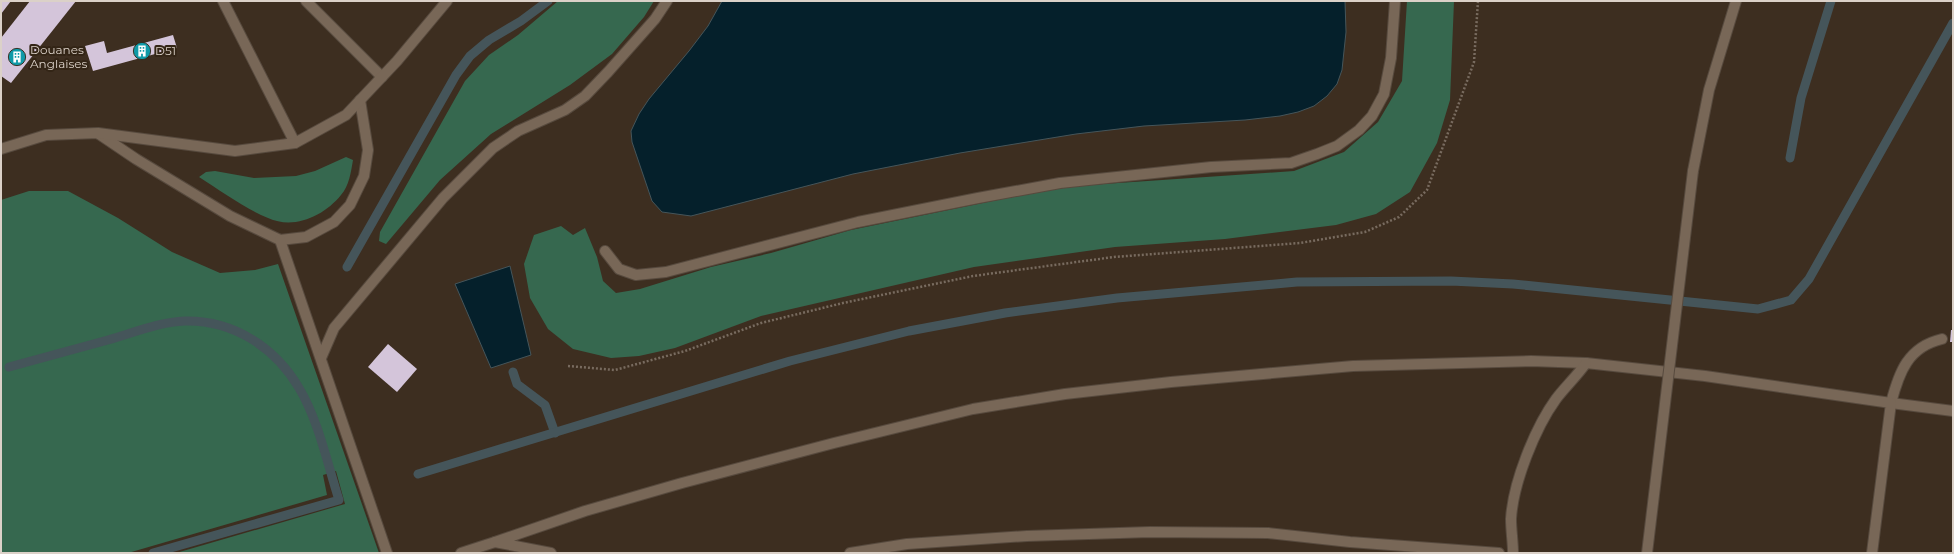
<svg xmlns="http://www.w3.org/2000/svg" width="1954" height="554" font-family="Montserrat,sans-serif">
  <rect width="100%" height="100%" fill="#3d2e20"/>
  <g fill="#36684f">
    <polygon points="558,1 654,1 644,17 612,54 570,85 491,134 440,180 386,244 379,241 380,232 465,81 489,55 518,35"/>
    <polygon points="1407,1 1454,1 1450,100 1437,143 1410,192 1376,214 1336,225 1225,239 1115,247 974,267 761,316 675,348 639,356 611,358 573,349 548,329 530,298 524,264 534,235 561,226 573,235 585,228 597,257 603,281 616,293 640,289 711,267 771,253 851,230 1027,194 1074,186 1294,171 1344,152 1378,122 1402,81"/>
    <path d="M346 157 353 160C351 172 349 186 341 195 324 216 294 230 268 218 244 208 221 191 199 177L206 172 215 171 254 178 296 176 315 171Z"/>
    <polygon points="29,191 68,191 118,218 172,252 220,273 255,270 278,264 379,553 176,553 345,504 336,471 323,475 327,495 128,553 1,553 1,200"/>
  </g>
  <g fill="#05202b" stroke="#45555a">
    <polygon points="722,1 1345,1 1346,32 1342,70 1337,84 1327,96 1314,106 1298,112 1280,116 1245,120 1144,126 1076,134 960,153 853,174 691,216 662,212 652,201 632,142 631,131 639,114 649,99 689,51 708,26"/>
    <polygon points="510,266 531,355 491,368 455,284"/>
  </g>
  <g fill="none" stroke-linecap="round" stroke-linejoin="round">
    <g stroke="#45555a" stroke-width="9">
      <polyline points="1790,158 1801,98 1831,1"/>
      <polyline points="347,267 456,75 470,56 489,40 521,21 548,1"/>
      <path d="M9 367C42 358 75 349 108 340 133 333 159 322 185 321 233 320 275 347 299 388 318 419 328 466 339 500L153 553"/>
      <polyline points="513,372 517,384 545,405 555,433"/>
      <polyline points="418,474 790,361 909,331 1005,313 1117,298 1297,282 1451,281 1513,284 1758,309 1791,300 1809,279 1953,23"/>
    </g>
  </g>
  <g fill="#d4c5da">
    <polygon points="1,1 11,1 1,14"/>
    <polygon points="30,1 76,1 11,83 1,76 1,38"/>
    <polygon points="173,35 177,48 93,71 85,46 104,41 107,53"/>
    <polygon points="1951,330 1953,330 1953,342 1950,342"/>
    <polygon points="388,344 417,369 397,392 368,367"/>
  </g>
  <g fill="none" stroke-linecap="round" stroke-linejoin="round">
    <defs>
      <g id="minor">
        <polyline points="223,1 295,143"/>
        <polyline points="306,1 382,77"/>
        <polyline points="99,134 136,159 230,216 280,240 306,237 334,222 350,205 364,176 368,150 360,100"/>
        <polyline points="1,149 46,135 98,133 235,151 295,143 346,115 397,61 447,1"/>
        <polyline points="1693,171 1709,90 1736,1"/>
        <polyline points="280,240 387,553"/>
        <polyline points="605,251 619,269 636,275 666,272 858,222 978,198 1060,183 1211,167 1291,163 1317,154 1337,146 1359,130 1372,116 1384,94 1391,58 1395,1"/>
        <path d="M1942 339C1908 347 1899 372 1891 403L1953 411"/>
        <polyline points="321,358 334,328 443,198 493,148 518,131 565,110 585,96 608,72 655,19 667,1"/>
        <polyline points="461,553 495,542"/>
        <polyline points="551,553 495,542 585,511 682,483 834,443 973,409 1065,394 1171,382 1353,366 1531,361 1586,363 1705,376 1891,403 1872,553"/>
        <polyline points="850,553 907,544 1027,536 1150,532 1268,533 1350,542 1499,553"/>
        <path d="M1513 553C1513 542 1511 530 1511 519 1513 483 1535 428 1556 399 1565 387 1577 376 1586 363"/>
      </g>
    </defs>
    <use href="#minor" stroke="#574a3e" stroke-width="12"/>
    <polyline stroke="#786b5f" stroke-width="2.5" stroke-dasharray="2 2" stroke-linecap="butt" points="568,366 615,370 685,351 761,323 843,303 973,276 1114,257 1300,243 1365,232 1399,217 1427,190 1474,62 1478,1"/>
    <use href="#minor" stroke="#786757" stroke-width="10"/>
    <defs>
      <polyline id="minor-bridge" points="1647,553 1693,171"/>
    </defs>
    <use href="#minor-bridge" stroke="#574a3e" stroke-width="12" stroke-linecap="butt"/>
    <use href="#minor-bridge" stroke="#786757" stroke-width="10"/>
  </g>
  <defs>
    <symbol id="building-disc" viewBox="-11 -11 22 22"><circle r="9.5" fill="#0f9aa8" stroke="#332516"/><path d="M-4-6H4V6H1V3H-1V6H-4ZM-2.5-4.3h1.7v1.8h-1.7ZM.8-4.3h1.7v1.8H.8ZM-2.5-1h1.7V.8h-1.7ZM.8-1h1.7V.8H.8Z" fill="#fff"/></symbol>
  </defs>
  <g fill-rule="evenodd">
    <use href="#building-disc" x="132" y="41" width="20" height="20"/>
    <use href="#building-disc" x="7" y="47" width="20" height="20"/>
  </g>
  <g text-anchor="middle" stroke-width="4" stroke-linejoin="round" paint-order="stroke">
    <g font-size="12" fill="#dbd1c8" stroke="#332516" text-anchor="start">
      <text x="30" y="54">Douanes<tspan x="30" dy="14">Anglaises</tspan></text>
      <text x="155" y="55">D51</text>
    </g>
  </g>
  <rect width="1954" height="554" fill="none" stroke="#dbd1c8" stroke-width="4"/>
</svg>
